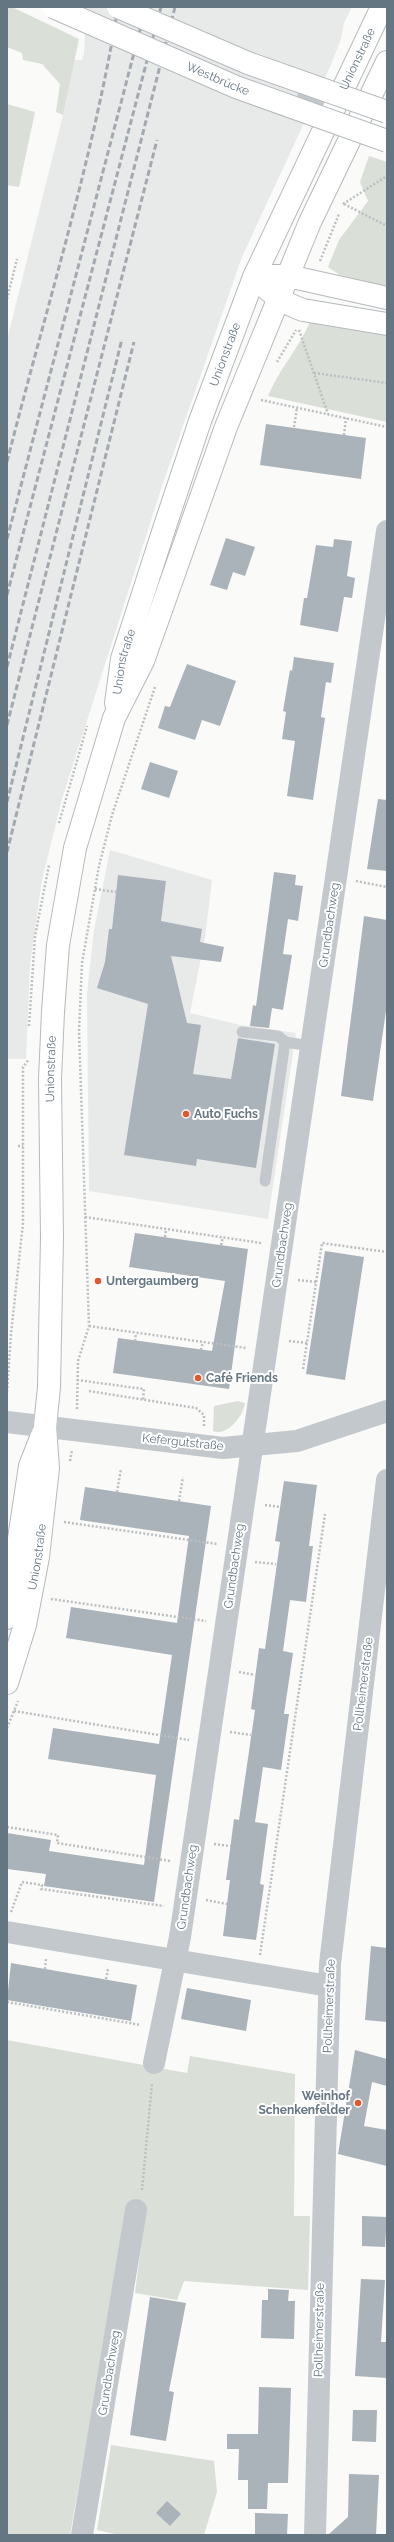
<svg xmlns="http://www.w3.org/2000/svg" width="394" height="2542" font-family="Raleway,sans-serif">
  <rect width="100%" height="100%" fill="#fafaf8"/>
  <g fill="#e8e9e9">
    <polygon points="86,7 352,7 344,23 341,39 330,67 242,257 162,486 62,799 42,880 30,965 26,1059 7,1059 7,340 63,115 74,60 82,60 84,53"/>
    <polygon points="110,850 212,880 205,938 190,1013 240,1025 296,1033 268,1219 89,1191 87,994 94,930"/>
  </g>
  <g fill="#dadfd7">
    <polygon points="7,7 12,7 79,39 63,115 56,112 60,84 42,64 23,60 22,53 7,47"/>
    <polygon points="7,104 35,112 19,187 7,185"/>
    <polygon points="369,156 387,162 387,287 340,275 328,267 339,240 368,201 360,182"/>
    <path d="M310 322 387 335V422L268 396C279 369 299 348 310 322Z"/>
    <path d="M238 1401 245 1403C244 1415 227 1437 213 1431L214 1406Z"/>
    <polygon points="7,2040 187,2073 190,2056 295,2074 294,2216 310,2216 308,2290 184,2281 177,2300 135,2293 146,2206 129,2203 70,2535 7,2535"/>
    <polygon points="111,2445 214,2461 217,2492 204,2535 119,2535 97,2530"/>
  </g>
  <g fill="#aab3b9">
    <polygon points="266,424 366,438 361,479 260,465"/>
    <polygon points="226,538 255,547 245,576 233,572 227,590 210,585"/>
    <polygon points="334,539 352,541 347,576 355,578 352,598 344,597 338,632 300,625 304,598 307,598 316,545 333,547"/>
    <polygon points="294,657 334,663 331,683 326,682 321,717 325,718 313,800 287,796 295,741 282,739 286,712 283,711 290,670 292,671"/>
    <polygon points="187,664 236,681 220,726 202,720 195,740 158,728 165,706 170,707"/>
    <polygon points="150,762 178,771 169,798 141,789"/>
    <polygon points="378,799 387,800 387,871 367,869"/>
    <polygon points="274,872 296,875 295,885 303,886 298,921 288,919 283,954 292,955 283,1010 272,1008 269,1028 250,1026 253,1005 256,1006"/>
    <polygon points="118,875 166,881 161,921 202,929 200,942 224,947 221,962 171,956 187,1023 201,1025 193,1074 231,1079 238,1038 275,1044 256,1168 197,1159 196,1166 124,1155 148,1004 97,988 105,962 109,929 112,929"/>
    <polygon points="364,916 387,920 387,1004 373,1101 341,1096"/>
    <polygon points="135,1233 248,1249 229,1389 113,1373 118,1338 212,1351 225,1281 129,1267"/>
    <polygon points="325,1251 364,1257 345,1380 306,1374"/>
    <polygon points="284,1481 317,1485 309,1546 313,1546 306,1602 290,1600 283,1651 293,1653 284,1714 289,1714 281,1770 263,1767 255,1822 268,1824 260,1884 264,1885 256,1940 223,1936 230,1880 226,1880 234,1819 239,1820 255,1710 251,1709 259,1648 265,1649 280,1542 275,1541"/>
    <polygon points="85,1487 211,1506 154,1902 44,1886 46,1874 7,1869 7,1833 51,1840 49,1851 144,1865 156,1775 48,1759 53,1728 159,1744 172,1655 66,1638 71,1607 177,1623 189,1536 80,1520"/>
    <polygon points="371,1946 387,1948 387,2022 365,2020"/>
    <polygon points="11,1963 137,1985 131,2021 7,2000"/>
    <polygon points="187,1988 251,2000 246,2031 181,2019"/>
    <polygon points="355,2050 387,2059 387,2086 372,2082 364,2126 387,2130 387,2166 338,2154"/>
    <polygon points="362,2216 387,2217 385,2247 362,2246"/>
    <polygon points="361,2279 385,2280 381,2342 387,2342 387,2378 355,2376"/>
    <polygon points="268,2289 289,2290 288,2301 295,2301 294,2339 261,2338 262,2300 268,2300"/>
    <polygon points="150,2297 186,2303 169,2391 174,2392 166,2441 130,2435"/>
    <polygon points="259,2387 291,2388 288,2483 268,2483 267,2509 248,2509 248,2480 238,2480 239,2449 227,2449 227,2434 258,2434"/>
    <polygon points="353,2410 377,2410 376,2442 352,2441"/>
    <polygon points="349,2474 379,2475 376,2535 329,2534 348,2517"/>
    <polygon points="167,2501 181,2514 170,2526 156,2513"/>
    <polygon points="255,2513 288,2514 287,2535 255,2535"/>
  </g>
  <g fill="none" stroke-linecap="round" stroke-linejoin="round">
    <defs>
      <g id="primary">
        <polyline points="273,276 288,276 387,298"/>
        <path id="s1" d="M116 703 122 659 164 529 200 421 254 277 382 7"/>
        <polyline points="7,1618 30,1466 43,1433"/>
        <path id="s2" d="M7 1683 25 1625 38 1557 48 1468 45 1427 49 1387 52 1237 50 1079 53 1012 58 945 75 848 114 718 143 661 226 427 310 222 387 62"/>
      </g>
      <path id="highway" d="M254 277C269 292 283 303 303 310L387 324"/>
    </defs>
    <use href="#primary" stroke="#b5babe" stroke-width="24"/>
    <use href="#highway" stroke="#b4b9bd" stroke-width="24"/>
    <g stroke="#bbbfc2" stroke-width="2.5" stroke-dasharray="2 2" stroke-linecap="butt">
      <polyline points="343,204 387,176"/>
      <polyline points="344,204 387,226"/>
      <polyline points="320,261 339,214"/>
      <polyline points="7,299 17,259"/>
      <polyline points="299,330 328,414"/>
      <polyline points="277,362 296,330"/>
      <polyline points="314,373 387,383"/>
      <polyline points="261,400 387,427"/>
      <polyline points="294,427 297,408"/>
      <polyline points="344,435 346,418"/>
      <polyline points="59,823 87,726"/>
      <polyline points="356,881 387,887"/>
      <polyline points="95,889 116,892"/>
      <polyline points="29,1026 35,936 49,865"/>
      <polyline points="18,1146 23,1146"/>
      <polyline points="85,1217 261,1243"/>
      <polyline points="165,1237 166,1229"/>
      <polyline points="221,1245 223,1237"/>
      <polyline points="298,1280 316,1282"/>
      <polyline points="89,1326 246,1348"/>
      <polyline points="135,1341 136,1333"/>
      <polyline points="289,1341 307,1343"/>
      <polyline points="201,1350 203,1342"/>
      <polyline points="303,1369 322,1243 387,1252"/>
      <polyline points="77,1380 144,1389 143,1400"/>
      <polyline points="89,1391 196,1408 204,1415 204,1426"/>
      <polyline points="7,1392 11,1334 23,1223 23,1067 29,1059"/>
      <polyline points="77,1409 78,1361 89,1326 79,1031 82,963 99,866 112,815 155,687"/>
      <polyline points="70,1461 72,1450"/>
      <polyline points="117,1492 121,1469"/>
      <polyline points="179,1501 183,1477"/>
      <polyline points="265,1505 280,1507"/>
      <polyline points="64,1522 217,1544"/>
      <polyline points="255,1562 276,1564"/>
      <polyline points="51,1599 206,1621"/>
      <polyline points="239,1672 255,1675"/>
      <polyline points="14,1711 189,1740"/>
      <polyline points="7,1728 18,1701"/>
      <polyline points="230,1732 251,1735"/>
      <polyline points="7,1827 58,1835 57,1843 170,1861"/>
      <polyline points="214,1844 231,1846"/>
      <polyline points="206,1900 227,1904"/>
      <polyline points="11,1912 22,1882 42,1885 41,1889 164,1906"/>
      <polyline points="260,1955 325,1514"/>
      <polyline points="45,1969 46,1959"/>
      <polyline points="106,1979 108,1969"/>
      <polyline points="7,2002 141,2025"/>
      <polyline points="142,2190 152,2084"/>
    </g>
    <g stroke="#c3c8cc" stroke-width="11">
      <polyline points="303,95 334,109"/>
      <polyline points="242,1032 278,1036 285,1042"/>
      <polyline points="265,1181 285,1042 311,1046"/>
    </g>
    <g stroke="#c3c8cc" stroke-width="22">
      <polyline points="7,1422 223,1448 297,1441 387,1411"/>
      <polyline points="7,1932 329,1986"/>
      <polyline points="154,2063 180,1937 387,531"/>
      <polyline points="82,2535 136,2210"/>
      <polyline points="315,2535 330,1964 387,1480"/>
    </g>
    <use href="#primary" stroke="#fff" stroke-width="22"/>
    <use href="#highway" stroke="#fff" stroke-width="22"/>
    <g stroke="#a2aab0" stroke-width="3" stroke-dasharray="6 3" stroke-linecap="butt">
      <path d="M7 462C45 311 93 161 118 7"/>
      <polyline points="7,539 146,7"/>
      <polyline points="7,595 161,7"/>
      <polyline points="7,667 175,7"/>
      <polyline points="7,725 157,140"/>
      <polyline points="7,802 122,339"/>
      <polyline points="7,852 134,342"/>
    </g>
    <defs>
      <g id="primary-bridge">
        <path id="s3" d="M53 7 236 87 387 141"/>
        <polyline points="118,7 248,63 387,112"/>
      </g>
    </defs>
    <use href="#primary-bridge" stroke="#b5babe" stroke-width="24" stroke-linecap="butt"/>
    <use href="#primary-bridge" stroke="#fff" stroke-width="22"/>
  </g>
  <g fill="#e4572e" stroke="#fff" stroke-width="1.5">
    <circle cx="186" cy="1114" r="4"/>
    <circle cx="98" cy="1281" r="4"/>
    <circle cx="198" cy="1378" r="4"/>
    <circle cx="358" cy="2103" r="4"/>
  </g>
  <g text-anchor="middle" stroke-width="4" stroke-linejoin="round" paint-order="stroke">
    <g font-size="12" fill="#657683" stroke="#fff">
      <text dy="4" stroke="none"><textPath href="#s1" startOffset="690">Unionstraße</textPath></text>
      <text dy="4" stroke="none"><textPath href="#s3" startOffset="180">Westbrücke</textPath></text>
      <text dy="4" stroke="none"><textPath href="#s1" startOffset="366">Unionstraße</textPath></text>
      <text dy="4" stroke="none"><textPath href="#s1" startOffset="42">Unionstraße</textPath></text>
      <text transform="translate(329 925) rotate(-82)" y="4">Grundbachweg</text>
      <text dy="4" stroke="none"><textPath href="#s2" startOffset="619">Unionstraße</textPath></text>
      <text transform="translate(282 1245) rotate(-82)" y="4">Grundbachweg</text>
      <text transform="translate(183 1442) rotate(6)" y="4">Kefergutstraße</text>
      <text dy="4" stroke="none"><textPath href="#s2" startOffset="130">Unionstraße</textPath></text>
      <text transform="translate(234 1566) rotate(-82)" y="4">Grundbachweg</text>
      <text transform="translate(363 1684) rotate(-83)" y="4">Pollheimerstraße</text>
      <text transform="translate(187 1887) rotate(-82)" y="4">Grundbachweg</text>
      <text transform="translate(329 2006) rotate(-88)" y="4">Pollheimerstraße</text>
      <text transform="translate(319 2330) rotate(-89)" y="4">Pollheimerstraße</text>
      <text transform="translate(109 2373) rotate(-81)" y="4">Grundbachweg</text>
    </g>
    <g font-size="12" font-weight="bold" fill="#657683" stroke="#fff" text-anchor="start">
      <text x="194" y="1118">Auto Fuchs</text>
      <text x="106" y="1285">Untergaumberg</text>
      <text x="206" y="1382">Café Friends</text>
      <text x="350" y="2100" text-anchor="end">Weinhof<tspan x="350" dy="14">Schenkenfelder</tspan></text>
    </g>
  </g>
  <rect width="394" height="2542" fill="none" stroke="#657683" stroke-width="16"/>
</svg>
